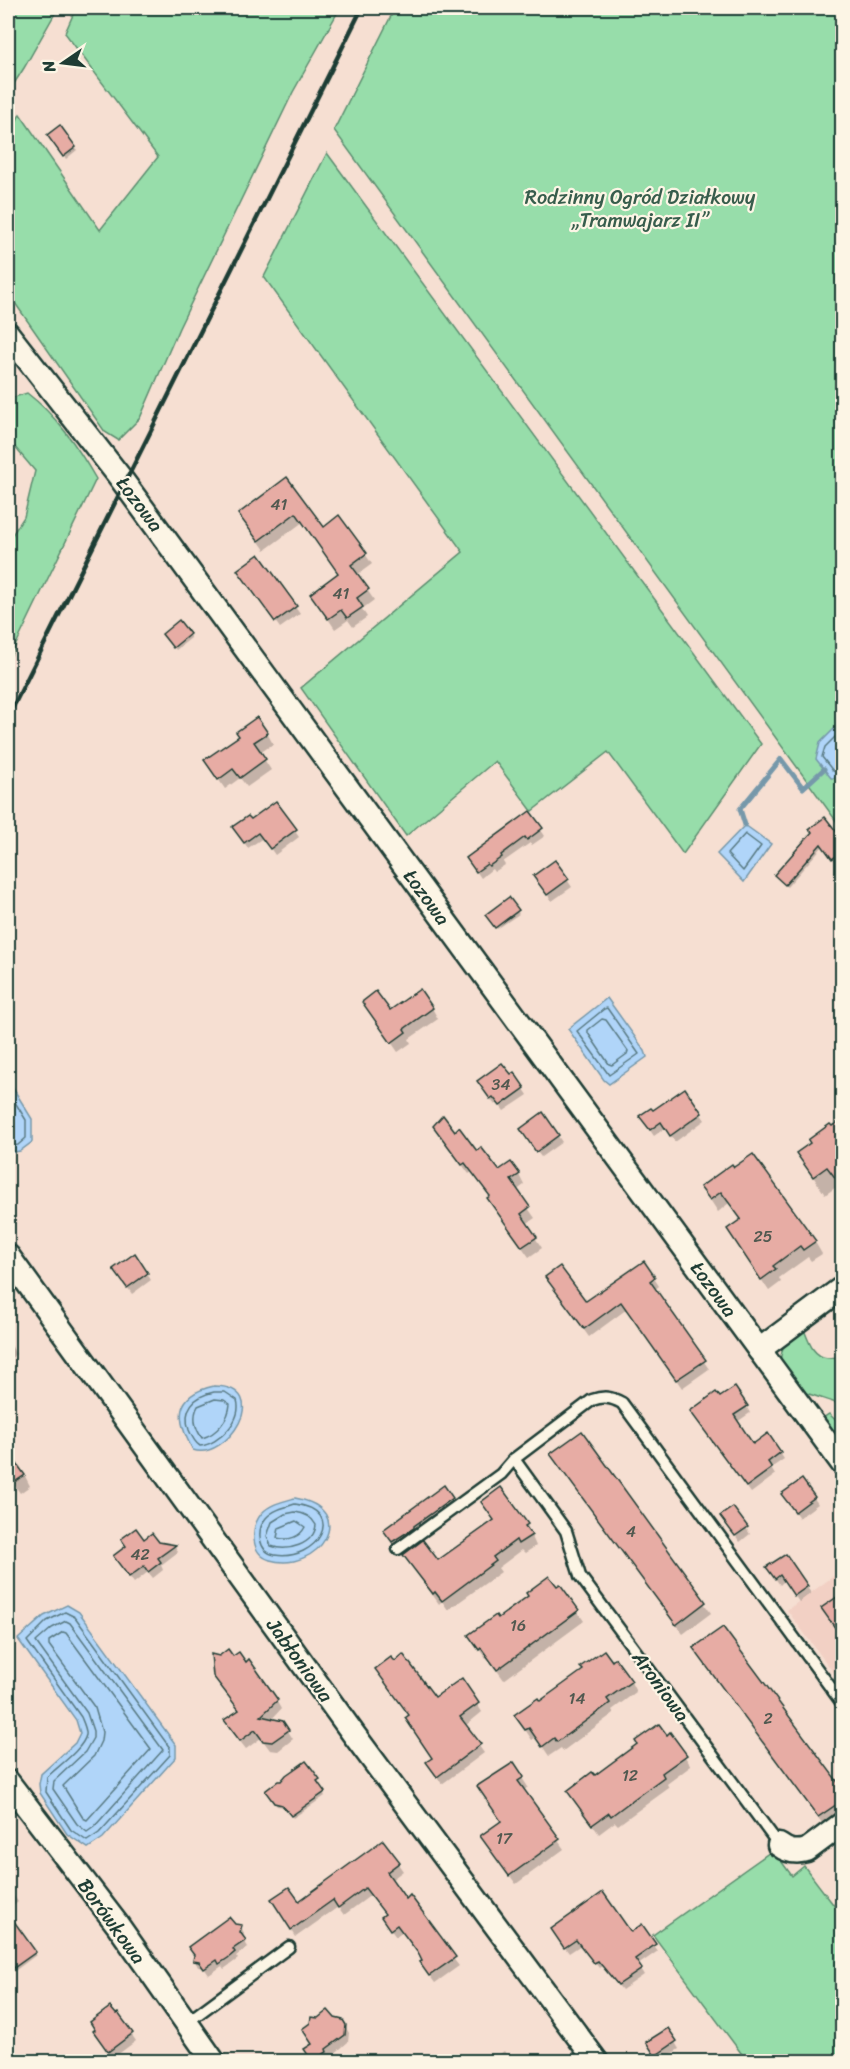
<svg xmlns="http://www.w3.org/2000/svg" width="850" height="2069" font-family="Sriracha,sans-serif">
  <rect width="100%" height="100%" fill="#f6dfd2"/>
  <filter id="ink" filterUnits="userSpaceOnUse"><feTurbulence type="fractalNoise" baseFrequency=".0167" numOctaves="2"/><feDisplacementMap in="SourceGraphic" scale="12" xChannelSelector="R" yChannelSelector="G"/><feConvolveMatrix kernelMatrix="1 2 1 2 8 2 1 2 1" color-interpolation-filters="sRGB"/></filter>
  <g filter="url(#ink)">
    <polygon fill="#f2d0c4" points="842,1570 842,1684 787,1610"/>
    <g fill="#97ddaa" stroke="#5b8d6f" stroke-width="1.5">
      <polygon points="8,8 58,8 24,68 8,93"/>
      <polygon points="76,8 340,8 293,92 179,328 140,418 118,440 105,432 8,293 8,139 20,114 100,230 158,157 65,33"/>
      <polygon points="395,8 842,8 842,829 334,130"/>
      <polygon points="327,153 761,744 683,854 608,752 532,811 495,761 406,836 301,688 463,552 264,277"/>
      <path d="M27 393C57 416 77 446 96 479L8 661V541L24 517 35 471 8 439V399Z"/>
      <path d="M803 1327C808 1339 812 1357 828 1358 834 1358 837 1356 842 1358V1405L800 1391 780 1360 784 1343Z"/>
      <polygon points="829,1414 842,1426 842,1449 823,1423 823,1418"/>
      <polygon points="773,1850 792,1876 804,1866 842,1916 842,2061 747,2061 653,1935"/>
    </g>
    <g fill="#b0d5f9" stroke="#7698aa" stroke-width="1.5">
      <polygon points="842,721 842,778 831,778 816,759 820,743"/>
      <polygon points="745,825 771,844 744,882 717,854"/>
      <polygon points="607,998 645,1051 647,1057 609,1084 604,1080 568,1029"/>
      <polygon points="8,1080 32,1119 32,1142 20,1151 8,1153"/>
      <path d="M214 1386C276 1387 226 1462 193 1450 176 1420 173 1395 214 1386Z"/>
      <path d="M295 1498C361 1510 318 1574 270 1560 250 1554 250 1527 262 1513 270 1504 284 1501 295 1498Z"/>
      <polygon points="67,1605 79,1612 176,1745 176,1757 103,1838 88,1848 67,1834 40,1793 39,1784 41,1774 75,1743 80,1733 76,1720 18,1639 44,1616"/>
    </g>
    <g fill="#0003">
      <polygon points="60,127 77,150 66,159 49,136"/>
      <polygon points="286,479 323,529 339,517 372,564 357,575 374,600 362,609 367,617 353,627 348,620 335,629 312,595 339,574 303,522 265,550 240,515"/>
      <polygon points="259,556 300,614 280,628 243,577"/>
      <polygon points="189,635 191,638 176,650 166,637"/>
      <polygon points="267,733 273,744 260,753 271,770 247,787 240,778 225,789 206,761"/>
      <polygon points="275,803 299,837 275,855 263,838 248,848 238,834 250,822"/>
      <polygon points="530,814 545,836 532,845 530,843 503,862 505,865 494,872 492,869 481,878 472,865"/>
      <polygon points="813,832 842,843 842,855 835,861 823,846 787,887 776,876"/>
      <polygon points="555,862 572,887 552,901 539,883"/>
      <polygon points="509,899 519,914 497,929 487,915"/>
      <polygon points="432,1008 438,1019 409,1039 411,1043 398,1052 370,1012"/>
      <polygon points="482,1088 524,1089 528,1095 504,1111 498,1103 495,1105"/>
      <polygon points="684,1090 705,1120 675,1142 665,1128 654,1136 645,1123 653,1112"/>
      <polygon points="543,1114 562,1142 541,1157 525,1136"/>
      <polygon points="842,1121 842,1190 839,1185 825,1195 798,1153"/>
      <polygon points="454,1133 498,1172 519,1175 524,1185 516,1191 535,1218 526,1224 542,1248 529,1257 494,1208 490,1197 472,1172 469,1174 441,1136"/>
      <polygon points="731,1166 815,1242 822,1254 811,1261 808,1257 779,1278 781,1282 769,1291 736,1242 741,1221 729,1203 718,1212 702,1187"/>
      <polygon points="644,1263 659,1286 654,1290 709,1369 682,1388 627,1309 589,1337 552,1286 585,1303"/>
      <polygon points="147,1274 151,1280 132,1294 119,1275"/>
      <polygon points="8,1340 16,1354 8,1361"/>
      <polygon points="720,1399 746,1406 750,1413 737,1422 753,1446 780,1453 784,1459 771,1468 775,1475 751,1493 696,1418"/>
      <polygon points="582,1433 711,1613 683,1634 558,1465"/>
      <polygon points="8,1449 21,1468 30,1486 20,1493 8,1476"/>
      <polygon points="452,1498 456,1505 397,1549 388,1537"/>
      <polygon points="814,1498 818,1504 799,1518 787,1501"/>
      <polygon points="726,1523 746,1528 750,1534 740,1542"/>
      <polygon points="527,1525 536,1546 525,1553 522,1550 498,1568 501,1572 448,1610 442,1601 439,1604 405,1555 438,1562"/>
      <polygon points="144,1541 175,1546 178,1552 161,1565 163,1570 153,1578 148,1572 134,1583 119,1563"/>
      <polygon points="785,1556 811,1593 799,1602 784,1581 780,1585 772,1574"/>
      <polygon points="560,1586 584,1621 504,1680 488,1658 486,1659 470,1636"/>
      <polygon points="701,1659 842,1791 842,1814 825,1827"/>
      <polygon points="215,1676 276,1700 281,1709 271,1720 288,1731 293,1739 278,1751 270,1750 261,1738 246,1749 231,1730 240,1711"/>
      <polygon points="631,1682 636,1692 612,1710 614,1713 563,1751 561,1748 549,1756 536,1737 532,1740 522,1725 540,1703"/>
      <polygon points="434,1699 477,1704 482,1712 465,1726 484,1753 442,1784 433,1771 433,1759 410,1716"/>
      <polygon points="670,1734 691,1766 667,1784 669,1788 633,1814 618,1825 615,1822 599,1834 569,1791"/>
      <polygon points="513,1764 528,1787 523,1791 564,1849 516,1884 488,1846 503,1822"/>
      <polygon points="318,1780 320,1783 318,1784 325,1796 293,1818 285,1807 277,1806 267,1791"/>
      <polygon points="383,1842 403,1871 391,1880 459,1966 435,1983 426,1971 424,1961 403,1932 396,1937 387,1925 386,1915 371,1895 344,1915 338,1907 296,1937 278,1908 299,1903"/>
      <polygon points="8,1887 18,1902 8,1910"/>
      <polygon points="842,1902 842,1916 837,1906"/>
      <polygon points="8,1915 36,1955 8,1976"/>
      <polygon points="641,1926 658,1951 638,1965 644,1975 622,1990 602,1966 599,1968 581,1945 569,1953 556,1936 630,1934"/>
      <polygon points="241,1927 244,1933 243,1939 248,1947 236,1956 238,1959 224,1969 222,1966 209,1975 204,1968 198,1967 195,1961"/>
      <polygon points="118,2015 136,2041 113,2058 98,2038"/>
      <polygon points="334,2020 345,2026 349,2033 348,2042 325,2062 313,2062 309,2056 313,2044 311,2024"/>
      <polygon points="668,2030 679,2049 660,2061 648,2043"/>
      <polygon points="504,2051 511,2062 490,2062"/>
    </g>
    <g fill="none" stroke-linecap="round" stroke-linejoin="round">
      <g stroke="#597a83" stroke-width="1.5">
        <polyline points="842,730 825,747 822,757 833,771 842,772"/>
        <polygon points="745,834 761,846 743,871 727,854"/>
        <polygon points="607,1008 639,1054 609,1075 577,1031 604,1009"/>
        <polygon points="602,1019 606,1020 628,1051 627,1054 612,1065 609,1064 588,1033 588,1030"/>
        <polyline points="8,1091 26,1120 26,1138 18,1145 8,1147"/>
        <path d="M214 1392H225L237 1400C243 1420 219 1444 200 1446 195 1443 192 1437 189 1430 182 1409 194 1396 214 1392Z"/>
        <path d="M215 1399 224 1400 230 1404C229 1419 217 1434 202 1438 195 1428 192 1417 198 1406Z"/>
        <path d="M295 1504C348 1511 317 1562 275 1555 258 1552 256 1530 266 1518 273 1510 285 1507 295 1504Z"/>
        <path d="M295 1512C304 1513 312 1517 316 1525 314 1545 287 1552 271 1546L267 1536 272 1522 285 1514Z"/>
        <path d="M296 1521 305 1527C300 1537 289 1541 277 1538L279 1528Z"/>
        <path d="M65 1612 75 1617 170 1748V1755L99 1833 87 1841 71 1830 46 1792 47 1777C57 1767 83 1749 86 1735 87 1730 83 1722 81 1717L27 1641 47 1621Z"/>
        <polygon points="66,1621 70,1623 163,1750 94,1827 87,1832 77,1824 53,1789 54,1781 85,1752 93,1738 93,1731 87,1713 36,1642 52,1628"/>
        <polygon points="63,1632 66,1633 151,1749 87,1820 83,1818 63,1786 94,1756 101,1741 102,1732 95,1708 49,1645 49,1641"/>
      </g>
      <polyline stroke="#7698aa" stroke-width="5" points="745,825 740,809 781,759 803,788 824,769"/>
    </g>
    <g fill="#e7aca4" stroke="#1f3d34" stroke-width="1.5">
      <polygon points="60,125 76,147 63,157 47,135"/>
      <polygon points="287,477 324,527 339,515 367,553 351,565 369,589 357,598 363,607 347,618 341,610 328,619 310,594 338,573 296,513 258,541 238,514"/>
      <polygon points="259,554 297,606 275,622 237,570"/>
      <polygon points="179,620 190,634 173,648 162,634"/>
      <polygon points="257,717 268,733 254,742 266,759 240,778 233,769 218,780 204,760 239,736 236,732"/>
      <polygon points="276,801 297,829 270,849 258,833 244,843 232,827 248,816 251,819"/>
      <polygon points="530,811 543,828 527,840 525,837 501,855 502,857 489,866 487,864 476,872 466,858"/>
      <polygon points="825,817 843,840 843,852 832,859 821,844 785,885 774,875 812,832 809,829"/>
      <polygon points="555,860 569,879 547,895 533,876"/>
      <polygon points="509,897 519,910 495,928 485,915"/>
      <polygon points="420,989 433,1008 404,1029 406,1032 391,1043 362,1002 376,991 390,1010"/>
      <polygon points="502,1063 511,1074 514,1072 525,1088 500,1106 493,1097 490,1099 477,1081"/>
      <polygon points="685,1088 702,1113 670,1136 661,1122 650,1130 639,1116 651,1108 653,1110"/>
      <polygon points="543,1112 559,1135 536,1152 520,1129"/>
      <polygon points="443,1115 455,1131 459,1127 477,1151 481,1147 499,1170 511,1162 520,1174 511,1180 530,1207 521,1214 537,1237 522,1247 487,1198 490,1196 465,1163 462,1165 433,1126"/>
      <polygon points="843,1119 843,1188 827,1167 813,1177 796,1153 810,1143 808,1140 830,1124 832,1126"/>
      <polygon points="753,1154 816,1241 803,1250 800,1246 773,1266 776,1269 761,1280 727,1229 741,1219 721,1192 710,1200 700,1187 732,1164 734,1167"/>
      <polygon points="135,1253 148,1273 127,1288 113,1269"/>
      <polygon points="644,1261 655,1277 650,1281 706,1360 676,1380 621,1302 584,1329 545,1277 560,1266 586,1301"/>
      <polygon points="735,1387 748,1406 734,1415 753,1444 768,1433 781,1452 768,1462 772,1468 746,1487 690,1411 716,1392 720,1397"/>
      <polygon points="582,1431 706,1602 676,1625 550,1454"/>
      <polygon points="8,1452 25,1475 13,1483 8,1476"/>
      <polygon points="802,1479 815,1497 795,1512 781,1494"/>
      <polygon points="444,1485 453,1498 414,1526 414,1528 392,1542 383,1530"/>
      <polygon points="501,1487 528,1524 525,1526 532,1535 518,1544 516,1540 493,1557 496,1561 442,1601 435,1592 433,1594 403,1555 423,1540 438,1560 494,1520 481,1502"/>
      <polygon points="733,1507 748,1527 735,1536 720,1516"/>
      <polygon points="136,1528 144,1539 152,1533 159,1542 176,1545 158,1558 161,1562 148,1572 144,1566 129,1577 113,1556 126,1546 121,1539"/>
      <polygon points="786,1554 808,1586 794,1596 780,1575 775,1579 766,1567"/>
      <polygon points="549,1576 557,1586 560,1584 579,1610 497,1670 481,1648 479,1650 468,1635 496,1615 498,1618 528,1596 526,1593"/>
      <polygon points="843,1593 843,1639 821,1608"/>
      <polygon points="723,1627 843,1789 843,1800 818,1817 693,1648"/>
      <polygon points="228,1649 233,1656 239,1652 246,1662 249,1659 278,1700 261,1716 283,1721 289,1730 272,1742 263,1741 255,1730 240,1741 224,1720 239,1710 213,1676 211,1654 219,1656"/>
      <polygon points="604,1650 612,1661 615,1658 632,1681 607,1699 610,1703 557,1742 554,1738 542,1747 529,1728 525,1730 514,1715 538,1698 540,1701 583,1670 580,1667"/>
      <polygon points="403,1654 435,1697 462,1678 479,1703 460,1717 481,1744 437,1777 426,1762 432,1758 405,1718 409,1715 375,1669 391,1657 395,1661"/>
      <polygon points="659,1724 667,1735 670,1732 687,1755 662,1773 664,1777 627,1804 611,1816 609,1813 592,1825 567,1791 592,1772 595,1775 637,1744 635,1741"/>
      <polygon points="306,1761 320,1779 317,1781 325,1792 291,1816 282,1805 274,1803 265,1791 278,1781 281,1781 286,1775"/>
      <polygon points="514,1762 524,1777 518,1781 560,1839 509,1876 480,1836 501,1821 477,1786"/>
      <polygon points="383,1840 400,1862 387,1872 406,1899 410,1895 456,1957 429,1976 419,1962 422,1961 418,1953 397,1925 390,1930 381,1917 385,1914 365,1888 338,1908 333,1900 291,1930 271,1899 289,1887 299,1901"/>
      <polygon points="603,1892 631,1932 642,1924 656,1944 635,1959 642,1969 618,1985 598,1961 594,1963 576,1940 564,1948 551,1929"/>
      <polygon points="8,1913 36,1952 8,1972"/>
      <polygon points="229,1917 235,1924 242,1925 240,1932 246,1940 233,1949 235,1952 228,1958 219,1964 217,1960 204,1969 199,1962 193,1961 194,1955 188,1947"/>
      <polygon points="110,2007 116,2014 118,2013 133,2033 108,2052 93,2031 95,2030 90,2022"/>
      <polygon points="328,2010 335,2018 343,2020 346,2025 345,2035 326,2049 327,2052 312,2061 304,2049 312,2044 302,2029 310,2023 311,2017 318,2018"/>
      <polygon points="668,2028 677,2041 655,2056 646,2042"/>
    </g>
    <g fill="none" stroke-linecap="round" stroke-linejoin="round">
      <defs>
        <g id="lane">
          <polyline points="514,1459 566,1531 580,1576 779,1845"/>
          <path d="M398 1549 501 1474 514 1459 592 1400C604 1396 611 1397 622 1403L842 1703"/>
          <polyline points="186,2023 289,1947"/>
        </g>
        <g id="street">
          <polyline points="8,334 119,476 842,1463"/>
          <polyline points="8,1256 355,1736 597,2062"/>
          <polyline points="759,1350 842,1288"/>
          <polyline points="8,1782 117,1924 214,2062"/>
          <path d="M779 1845C788 1852 796 1853 807 1850L842 1824"/>
        </g>
      </defs>
      <use href="#lane" stroke="#1f3d34" stroke-width="15"/>
      <use href="#street" stroke="#1f3d34" stroke-width="27"/>
      <use href="#lane" stroke="#fcf5e5" stroke-width="10"/>
      <use href="#street" stroke="#fcf5e5" stroke-width="22"/>
      <polyline stroke="#1f3d34" stroke-width="4.5" points="8,717 362,8"/>
    </g>
  </g>
  <g text-anchor="middle" stroke-width="4.5" stroke-linejoin="round" paint-order="stroke">
    <g font-size="16" fill="#515950">
      <text x="279" y="510">41</text>
      <text x="341" y="599">41</text>
      <text x="501" y="1090">34</text>
      <text x="763" y="1242">25</text>
      <text x="631" y="1537">4</text>
      <text x="140" y="1560">42</text>
      <text x="518" y="1631">16</text>
      <text x="577" y="1704">14</text>
      <text x="768" y="1724">2</text>
      <text x="630" y="1781">12</text>
      <text x="504" y="1844">17</text>
    </g>
    <g font-size="20" fill="#375d4c" stroke="#fcf5e5">
      <text x="640" y="204">Rodzinny Ogród Działkowy<tspan x="640" dy="23">„Tramwajarz II”</tspan></text>
    </g>
    <g font-size="20" fill="#1f3d34" stroke="#fcf5e5">
      <text transform="translate(140 504) rotate(53)" y="7">Łozowa</text>
      <text transform="translate(427 897) rotate(54)" y="7">Łozowa</text>
      <text transform="translate(714 1289) rotate(54)" y="7">Łozowa</text>
      <text transform="translate(300 1660) rotate(54)" y="7">Jabłoniowa</text>
      <text transform="translate(661 1686) rotate(54)" y="7">Aroniowa</text>
      <text transform="translate(112 1921) rotate(54)" y="7">Borówkowa</text>
    </g>
  </g>
  <rect width="850" height="2069" fill="none" stroke="#fcf5e5" stroke-width="30"/>
  <rect x="15" y="15" width="820" height="2039" fill="none" stroke="#1f3d34" stroke-width="2" filter="url(#ink)"/>
  <g transform="translate(63 63) rotate(256)" stroke="#fcf5e5" stroke-width="4.5" paint-order="stroke">
  <path d="M0-4.5L10 22L0 15L-10 22Z" fill="#1f3d34"/>
  <text y="-9" font-size="16" font-weight="bold" text-anchor="middle" fill="#1f3d34">N</text>
  </g>
</svg>
